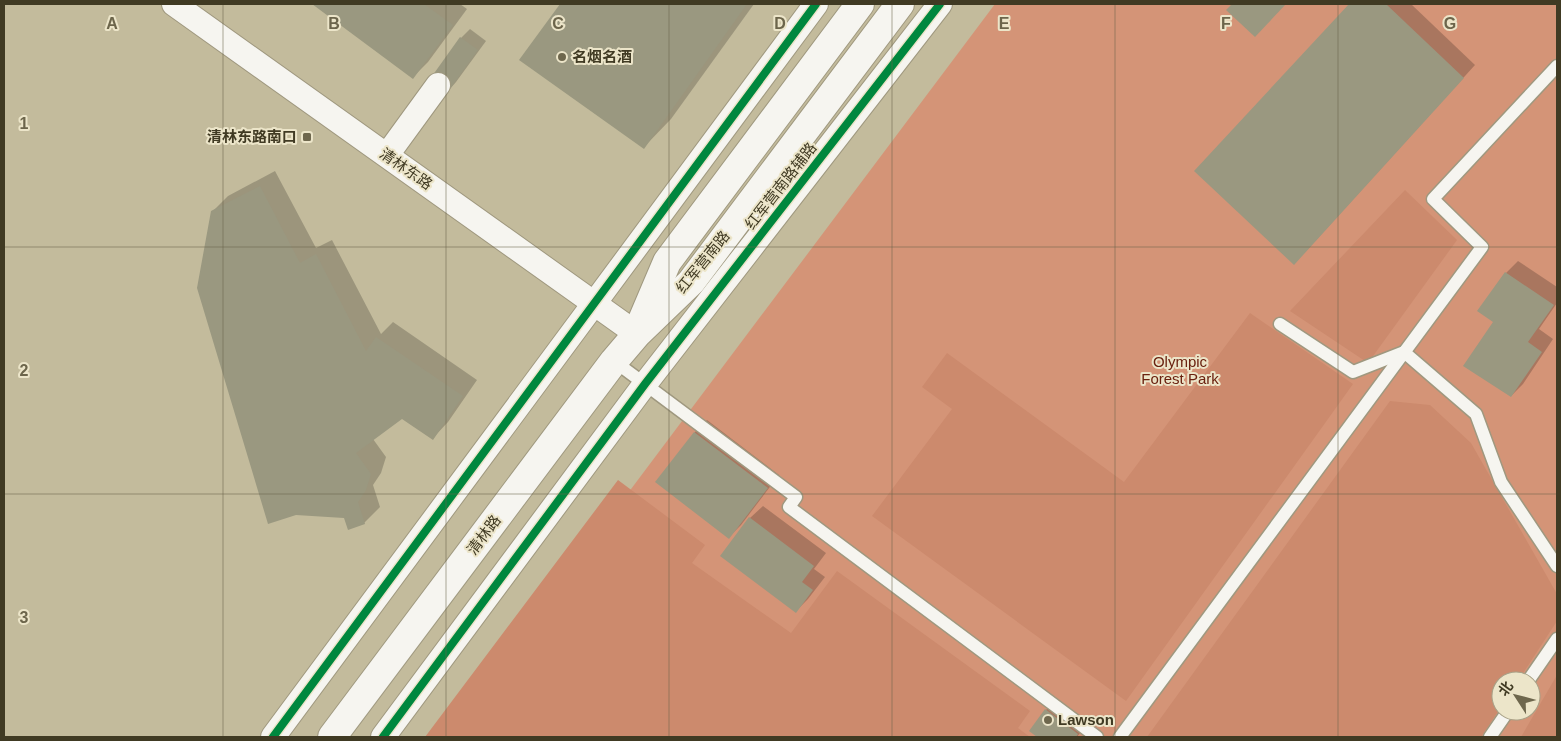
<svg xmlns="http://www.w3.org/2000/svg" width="1561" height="741" font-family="Arial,'Noto Sans SC',sans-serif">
  <rect width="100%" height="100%" fill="#c3bb9c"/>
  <path fill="#d49477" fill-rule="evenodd" d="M995 4H1557V737H445ZM1501 681H1531V711H1501Z"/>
  <g fill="#cc8a6d">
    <polygon points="1405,190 1457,240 1368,363 1290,311"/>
    <polygon points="1250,313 1353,384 1126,701 872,516 952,409 922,387 947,353 1124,482"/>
    <polygon points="1390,401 1430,405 1471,443 1557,594 1557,621 1518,681 1501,681 1501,707 1481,737 1147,737"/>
    <polygon points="618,480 705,545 692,563 791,633 837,571 1030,711 1018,728 1030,737 425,737"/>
    <polygon points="1557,675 1557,737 1521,737"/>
  </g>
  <g fill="#0003">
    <polygon points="314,4 460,4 467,9 428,62 413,77"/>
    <polygon points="561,4 754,4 671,119 644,147 521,60"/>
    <polygon points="1233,4 1285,4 1267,23 1228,10"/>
    <polygon points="1351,4 1411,4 1475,65 1306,251 1196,171"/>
    <polygon points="470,29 486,41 456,82 448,91 432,79 461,38"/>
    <polygon points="275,171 316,248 332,240 381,334 393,322 477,380 448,422 433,438 402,417 373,439 386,457 381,473 373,485 380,507 364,523 212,212 228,196"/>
    <polygon points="1518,261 1557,287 1557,303 1539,329 1553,339 1523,384 1511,396 1495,322 1506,273"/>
    <polygon points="707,420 779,475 741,525 729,537 657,482 695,432"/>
    <polygon points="763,506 826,553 814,569 825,577 808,599 796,611 722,556 750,518"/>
    <polygon points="1054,702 1086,725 1077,737 1039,737 1031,731 1046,710"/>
  </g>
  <g fill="#9a9880">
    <polygon points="312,4 424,4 453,25 413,79"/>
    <polygon points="560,4 747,4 644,149 519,60"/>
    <polygon points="1232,4 1286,4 1255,37 1226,10"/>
    <polygon points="1349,4 1386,4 1464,78 1294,265 1194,171"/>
    <polygon points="460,37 478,50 448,92 430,79"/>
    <polygon points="260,186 300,263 316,254 366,351 376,337 463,396 433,440 402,419 356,453 371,474 366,490 358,502 365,524 348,530 344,518 296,515 268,524 197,288 211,211"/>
    <polygon points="1505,272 1554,305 1528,342 1542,352 1511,397 1463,366 1493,322 1477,311"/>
    <polygon points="694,432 768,488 729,539 655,482"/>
    <polygon points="749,517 814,566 802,582 813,590 796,613 720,556"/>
    <polygon points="1045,709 1078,734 1076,737 1037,737 1029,731"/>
  </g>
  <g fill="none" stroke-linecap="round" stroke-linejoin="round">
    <defs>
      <g id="lane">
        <polyline points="1280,324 1353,372 1404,352 1476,414 1501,482 1557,566"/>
        <polyline points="614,361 796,497 789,507 1097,737"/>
        <polyline points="1528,681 1557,639"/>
        <polyline points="1120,737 1482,247 1433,199 1557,66"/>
        <polyline points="1490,737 1508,711"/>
      </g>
      <g id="street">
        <polyline points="174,4 637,334"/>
        <polyline points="387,155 438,85"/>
        <polyline points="273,737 816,4"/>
        <polyline points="383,737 645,384 940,4"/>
      </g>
      <g id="secondary">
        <polyline points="641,323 667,262 860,4"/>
        <polyline points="332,737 614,361 637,334 691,282 900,4"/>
      </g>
    </defs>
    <use href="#lane" stroke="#9f987f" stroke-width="15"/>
    <use href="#street" stroke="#9f987f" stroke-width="26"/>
    <use href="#secondary" stroke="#9f987f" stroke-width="30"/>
    <use href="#lane" stroke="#f6f5f0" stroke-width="12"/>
    <use href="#street" stroke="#f6f5f0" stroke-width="24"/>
    <use href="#secondary" stroke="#f6f5f0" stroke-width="28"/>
    <defs>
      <g id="cycleway">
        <polyline points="273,737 816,4"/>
        <polyline points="383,737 645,384 940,4"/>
      </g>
    </defs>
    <use href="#cycleway" stroke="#ece5c9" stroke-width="11"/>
    <use href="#cycleway" stroke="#00873e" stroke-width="8"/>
  </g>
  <path fill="none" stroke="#6c654b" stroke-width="1" stroke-opacity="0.55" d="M223 4V737M446 4V737M669 4V737M892 4V737M1115 4V737M1338 4V737M4 247H1557M4 494H1557"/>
  <g fill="#6e674d" stroke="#ece5c9" stroke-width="2">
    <circle cx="562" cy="57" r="5"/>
    <rect x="302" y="132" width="10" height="10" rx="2.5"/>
    <circle cx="1048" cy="720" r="5"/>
  </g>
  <g text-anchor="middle" stroke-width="4" stroke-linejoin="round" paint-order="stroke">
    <g font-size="15" font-weight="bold" fill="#403a23" stroke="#ece5c9" text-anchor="start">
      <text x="572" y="62">名烟名酒</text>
      <text x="297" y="142" text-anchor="end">清林东路南口</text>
      <text x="1058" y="725">Lawson</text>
    </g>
    <g font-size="15" fill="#403a23" stroke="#ece5c9">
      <text transform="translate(406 169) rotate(35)" y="5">清林东路</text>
      <text transform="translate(781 186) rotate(-52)" y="5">红军营南路辅路</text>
      <text transform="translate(703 262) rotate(-51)" y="5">红军营南路</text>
      <text transform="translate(484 535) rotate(-53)" y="5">清林路</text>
    </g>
    <g font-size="15" fill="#6a210f" stroke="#ece5c9">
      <text x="1180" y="367">Olympic<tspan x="1180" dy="17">Forest Park</tspan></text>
    </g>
  </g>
  <g font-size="16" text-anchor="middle" font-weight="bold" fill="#6c654b" stroke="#ece5c9" stroke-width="4" stroke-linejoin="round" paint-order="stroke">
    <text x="112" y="29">A</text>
    <text x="334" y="29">B</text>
    <text x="558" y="29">C</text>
    <text x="780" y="29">D</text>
    <text x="1004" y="29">E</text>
    <text x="1226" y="29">F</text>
    <text x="1450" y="29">G</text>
    <text x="24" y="129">1</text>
    <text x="24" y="376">2</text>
    <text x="24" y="623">3</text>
  </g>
  <rect width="1561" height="741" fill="none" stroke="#403a23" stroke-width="10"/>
  <g transform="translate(1516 696) rotate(306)"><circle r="24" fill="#ece5c9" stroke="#a7a187"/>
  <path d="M0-4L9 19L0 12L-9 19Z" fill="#6e674d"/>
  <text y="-8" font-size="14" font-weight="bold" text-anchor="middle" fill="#403a23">北</text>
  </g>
</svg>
